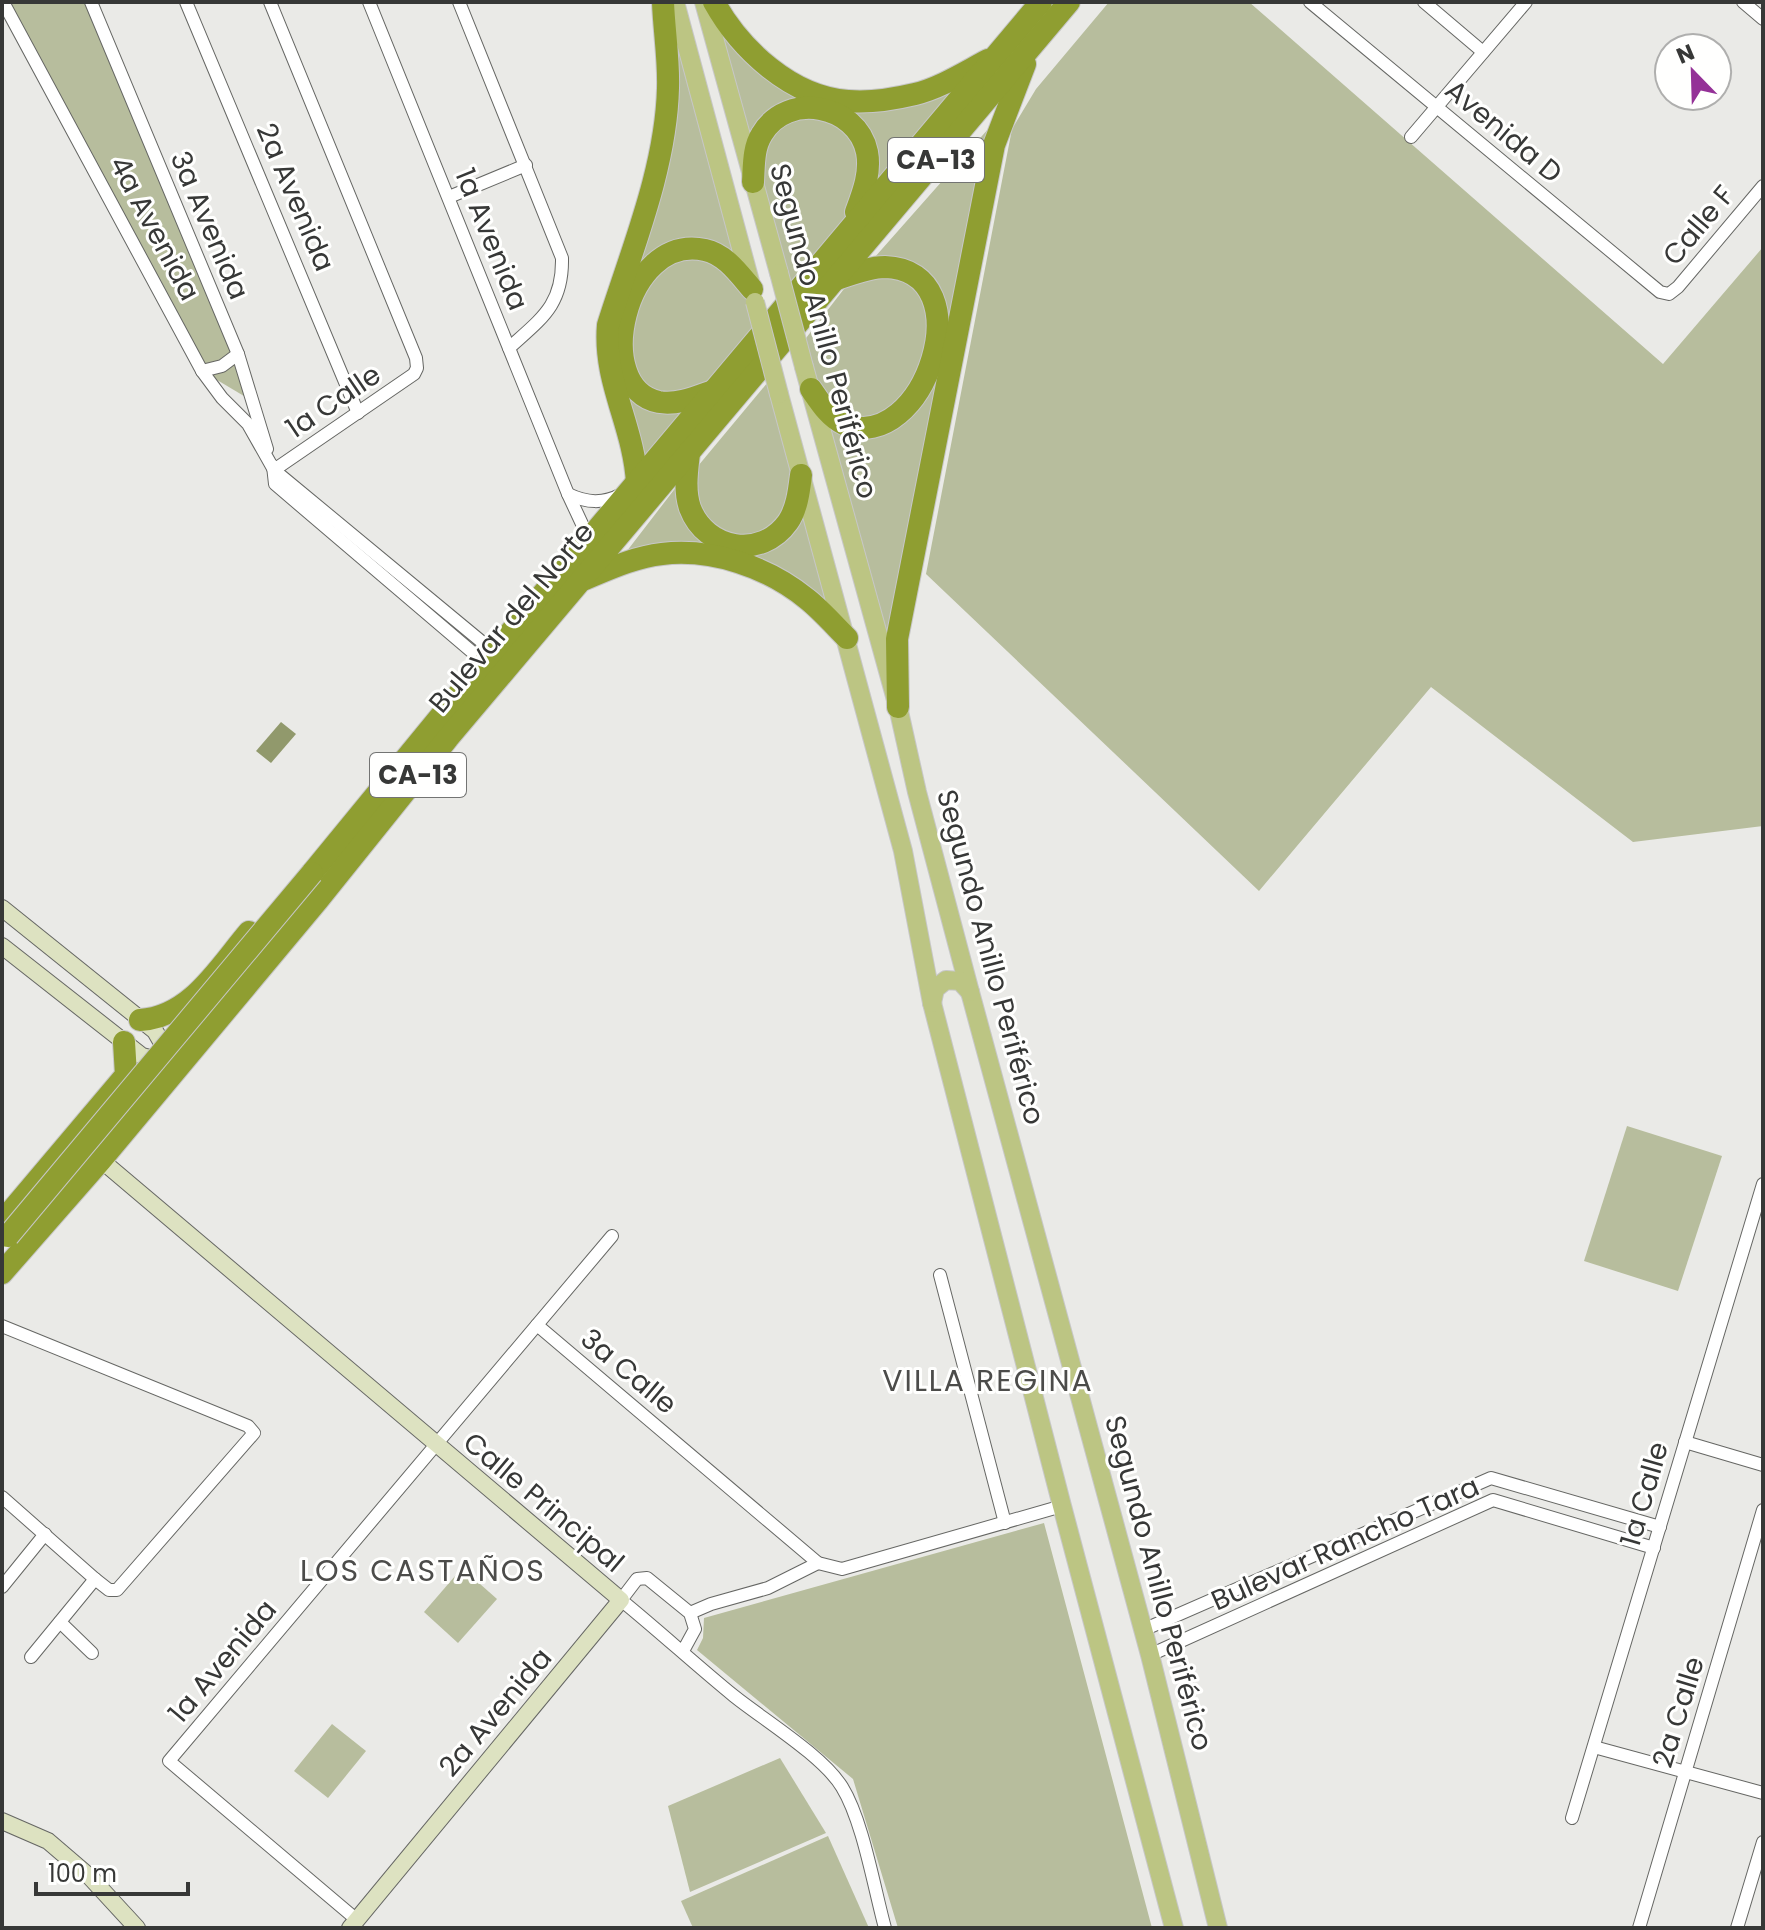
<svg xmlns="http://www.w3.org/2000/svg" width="1765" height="1930" font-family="Poppins,sans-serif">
  <rect width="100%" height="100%" fill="#eaeae7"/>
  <g fill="#b7bd9d">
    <polygon points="5,2 91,2 254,402 202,371"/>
    <polygon points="1109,2 1249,2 1663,364 1763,247 1763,826 1633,842 1431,687 1259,891 926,574 1012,129 1036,89"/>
    <polygon points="717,24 756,63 851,106 974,72 865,201 870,145 813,103 752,147"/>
    <polygon points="677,33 739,267 703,245 629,290 637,396 695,401 640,466 613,369"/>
    <polygon points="832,115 862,152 848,219 788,290 757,180 760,149 781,120"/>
    <polygon points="997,119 891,668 835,458 829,421 842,428 916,404 938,295 867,266"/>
    <polygon points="705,254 744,288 754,329 706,387 679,398 642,388 627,338 628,321 659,265"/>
    <polygon points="857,272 904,275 931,309 924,368 882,417 848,419 817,390 803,342"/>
    <polygon points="768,382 795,482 774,532 737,543 703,521 693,472"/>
    <polygon points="680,482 682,496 743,552 802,503 834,621 746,559 620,560"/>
    <polygon points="1627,1126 1722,1156 1678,1291 1584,1261"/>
    <polygon points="1044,1523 1152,1928 898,1928 853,1779 697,1650 703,1638 704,1618"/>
    <polygon points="462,1568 497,1599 458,1643 424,1612"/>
    <polygon points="332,1724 366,1751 328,1798 294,1771"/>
    <polygon points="780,1758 826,1833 690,1892 668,1806"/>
    <polygon points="828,1836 869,1928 693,1928 681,1901"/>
  </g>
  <polygon fill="#91996c" points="281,722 296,734 271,763 256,751"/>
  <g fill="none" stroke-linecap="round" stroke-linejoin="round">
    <defs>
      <g id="street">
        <polyline points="3,2 202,371 222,398 248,424 274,470 494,652"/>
        <polyline points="91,2 238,354 267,449"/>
        <polyline points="186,2 358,413"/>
        <polyline points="270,2 416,358 417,368 414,374 274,470"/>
        <polyline points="369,2 568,494 589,539"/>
        <path d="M459 2 562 258C563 305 542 318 509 348"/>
        <polyline points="1310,2 1660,292 1669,294 1678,287 1763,186"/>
        <polyline points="1424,2 1483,52"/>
        <polyline points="1743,2 1763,19"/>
        <polyline points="1411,137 1526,2"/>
        <polyline points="449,197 526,165"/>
        <polyline points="202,371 222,366 238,354"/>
        <polyline points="273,466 275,484 485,663"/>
        <path d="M568 494C587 503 603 504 622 494"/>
        <polyline points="940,1275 1005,1523"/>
        <polyline points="537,1325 818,1563 842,1569 1062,1506"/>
        <polyline points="2,1326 248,1426 254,1433 117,1590 109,1590 95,1579 2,1497"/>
        <polyline points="1685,1442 1763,1465"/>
        <polyline points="2,1587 45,1534"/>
        <polyline points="690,1613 711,1604 768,1588 818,1563"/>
        <polyline points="60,1622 92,1653"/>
        <polyline points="1143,1630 1491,1478 1660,1527"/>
        <path d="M683 1651 695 1629 690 1613 647 1578 637 1579 621 1600C659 1631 696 1665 734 1696 764 1720 823 1756 842 1787 863 1821 874 1888 885 1928"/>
        <polyline points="1150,1655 1493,1500 1654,1548"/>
        <polyline points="31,1657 95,1579"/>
        <polyline points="1594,1747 1763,1793"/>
        <polyline points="1572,1818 1763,1184"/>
        <polyline points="357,1920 169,1761 612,1236"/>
        <polyline points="1639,1928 1763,1510"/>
        <polyline points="1737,1928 1763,1842"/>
      </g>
      <g id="secondary">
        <polyline points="2,908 155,1031 170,1057"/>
        <polyline points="2,946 142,1056 166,1062"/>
        <polyline points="101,1160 621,1600 350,1928"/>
        <polyline points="2,1821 48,1841 90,1877 137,1928"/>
      </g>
      <g id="primary">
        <polyline points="675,2 751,285"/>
        <polyline points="704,2 779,273"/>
        <polyline points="804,367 898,707 917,792 970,992 1150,1655 1218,1928"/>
        <polyline points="779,394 903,851 932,1003 1062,1506 1174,1928"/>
        <polyline points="932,1003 935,989 946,980 960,981 970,992"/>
      </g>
      <g id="highway">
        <path d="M714 2C740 49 791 97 848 101 869 103 894 99 915 94 940 88 965 72 988 60"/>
        <path d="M753 182C754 166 753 148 762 134 787 91 857 104 867 152 871 173 863 193 856 212"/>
        <path d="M811 389C820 402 829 417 844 424 924 457 986 270 885 267 869 267 852 274 837 279"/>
        <path d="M713 391C696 397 678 405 659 402 590 389 624 232 705 250 725 254 739 274 752 289"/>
        <path d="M689 453C687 471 684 490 690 508 706 550 761 560 788 522 797 509 799 491 801 475"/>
        <path d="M637 483C634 426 603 382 608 325 632 249 666 168 668 88 669 60 664 30 663 2"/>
        <path d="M585 579C609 569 635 557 662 554 712 548 768 567 807 599 821 610 834 625 847 638"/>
        <polyline points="898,707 897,639 994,145 1025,64"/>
        <polyline points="312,873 467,684 1041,2"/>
        <path d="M140 1020C191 1017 219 967 249 932"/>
        <polyline points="2,1222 126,1075 124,1042"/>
        <polyline points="2,1273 101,1160 318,900 448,738 1069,2"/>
      </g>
    </defs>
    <use href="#street" stroke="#666764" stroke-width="14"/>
    <use href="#secondary" stroke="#666764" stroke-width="18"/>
    <use href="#primary" stroke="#c7c7c7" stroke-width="20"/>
    <use href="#highway" stroke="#c7c7c7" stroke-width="24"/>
    <use href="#street" stroke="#fff" stroke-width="12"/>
    <use href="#secondary" stroke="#dde2c1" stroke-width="16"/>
    <use href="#primary" stroke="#bcc583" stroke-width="18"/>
    <use href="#highway" stroke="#8f9e31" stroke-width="22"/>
    <defs>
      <g id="primary-bridge">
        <polyline points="779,273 804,367"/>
        <polyline points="755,302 779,394"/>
      </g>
      <polyline id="highway-bridge" points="8,1236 312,873"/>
    </defs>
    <use href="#primary-bridge" stroke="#c7c7c7" stroke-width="20" stroke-linecap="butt"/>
    <use href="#highway-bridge" stroke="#c7c7c7" stroke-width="24" stroke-linecap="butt"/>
    <use href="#primary-bridge" stroke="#bcc583" stroke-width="18"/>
    <use href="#highway-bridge" stroke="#8f9e31" stroke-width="22"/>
  </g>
  <g text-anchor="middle" stroke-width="6" stroke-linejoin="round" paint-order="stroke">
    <g fill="#fffffe" stroke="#737473" stroke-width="2">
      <rect x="888" y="138" width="96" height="44" rx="6"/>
      <rect x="370" y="753" width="96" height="44" rx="6"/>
    </g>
    <g font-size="26" font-weight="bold" fill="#373837">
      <text x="936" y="169">CA-13</text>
      <text x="418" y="784">CA-13</text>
    </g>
    <g font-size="28" fill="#373837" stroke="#fffffe">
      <text transform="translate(1504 131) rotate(40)" y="10">Avenida D</text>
      <text transform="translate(296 197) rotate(67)" y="10">2a Avenida</text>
      <text transform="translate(210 225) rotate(67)" y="10">3a Avenida</text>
      <text transform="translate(1698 225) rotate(-50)" y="10">Calle F</text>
      <text transform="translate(155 228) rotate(62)" y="10">4a Avenida</text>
      <text transform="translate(492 239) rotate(68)" y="10">1a Avenida</text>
      <text transform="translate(824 331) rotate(75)" y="10">Segundo Anillo Periférico</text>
      <text transform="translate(333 401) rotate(-34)" y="10">1a Calle</text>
      <text transform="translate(511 617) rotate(-50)" y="10">Bulevar del Norte</text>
      <text transform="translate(991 957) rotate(75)" y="10">Segundo Anillo Periférico</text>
      <text transform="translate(629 1371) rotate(40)" y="10">3a Calle</text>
      <text transform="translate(1644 1494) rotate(-74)" y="10">1a Calle</text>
      <text transform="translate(544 1502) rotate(40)" y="10">Calle Principal</text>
      <text transform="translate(1345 1543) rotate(-24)" y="10">Bulevar Rancho Tara</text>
      <text transform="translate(1159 1583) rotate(75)" y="10">Segundo Anillo Periférico</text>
      <text transform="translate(222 1661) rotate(-50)" y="10">1a Avenida</text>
      <text transform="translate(495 1712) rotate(-50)" y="10">2a Avenida</text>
      <text transform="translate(1678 1712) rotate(-73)" y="10">2a Calle</text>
    </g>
    <g font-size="30" letter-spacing="2" fill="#4c4c4a" stroke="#fffffe">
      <text x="988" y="1391">VILLA REGINA</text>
      <text x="423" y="1581">LOS CASTAÑOS</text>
    </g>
  </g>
  <rect width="1765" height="1930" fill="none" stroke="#373837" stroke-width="8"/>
  <g transform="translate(1693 72) rotate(337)"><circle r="38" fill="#fffffe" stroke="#afafae" stroke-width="2"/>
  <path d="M0-6L14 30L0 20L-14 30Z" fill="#943197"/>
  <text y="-12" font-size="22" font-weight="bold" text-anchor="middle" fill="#373837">N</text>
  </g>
  <path d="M36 1882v12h152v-12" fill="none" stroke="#373837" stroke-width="4"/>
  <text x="48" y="1882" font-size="24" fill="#373837" stroke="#fffffe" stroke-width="6" paint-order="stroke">100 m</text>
</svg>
